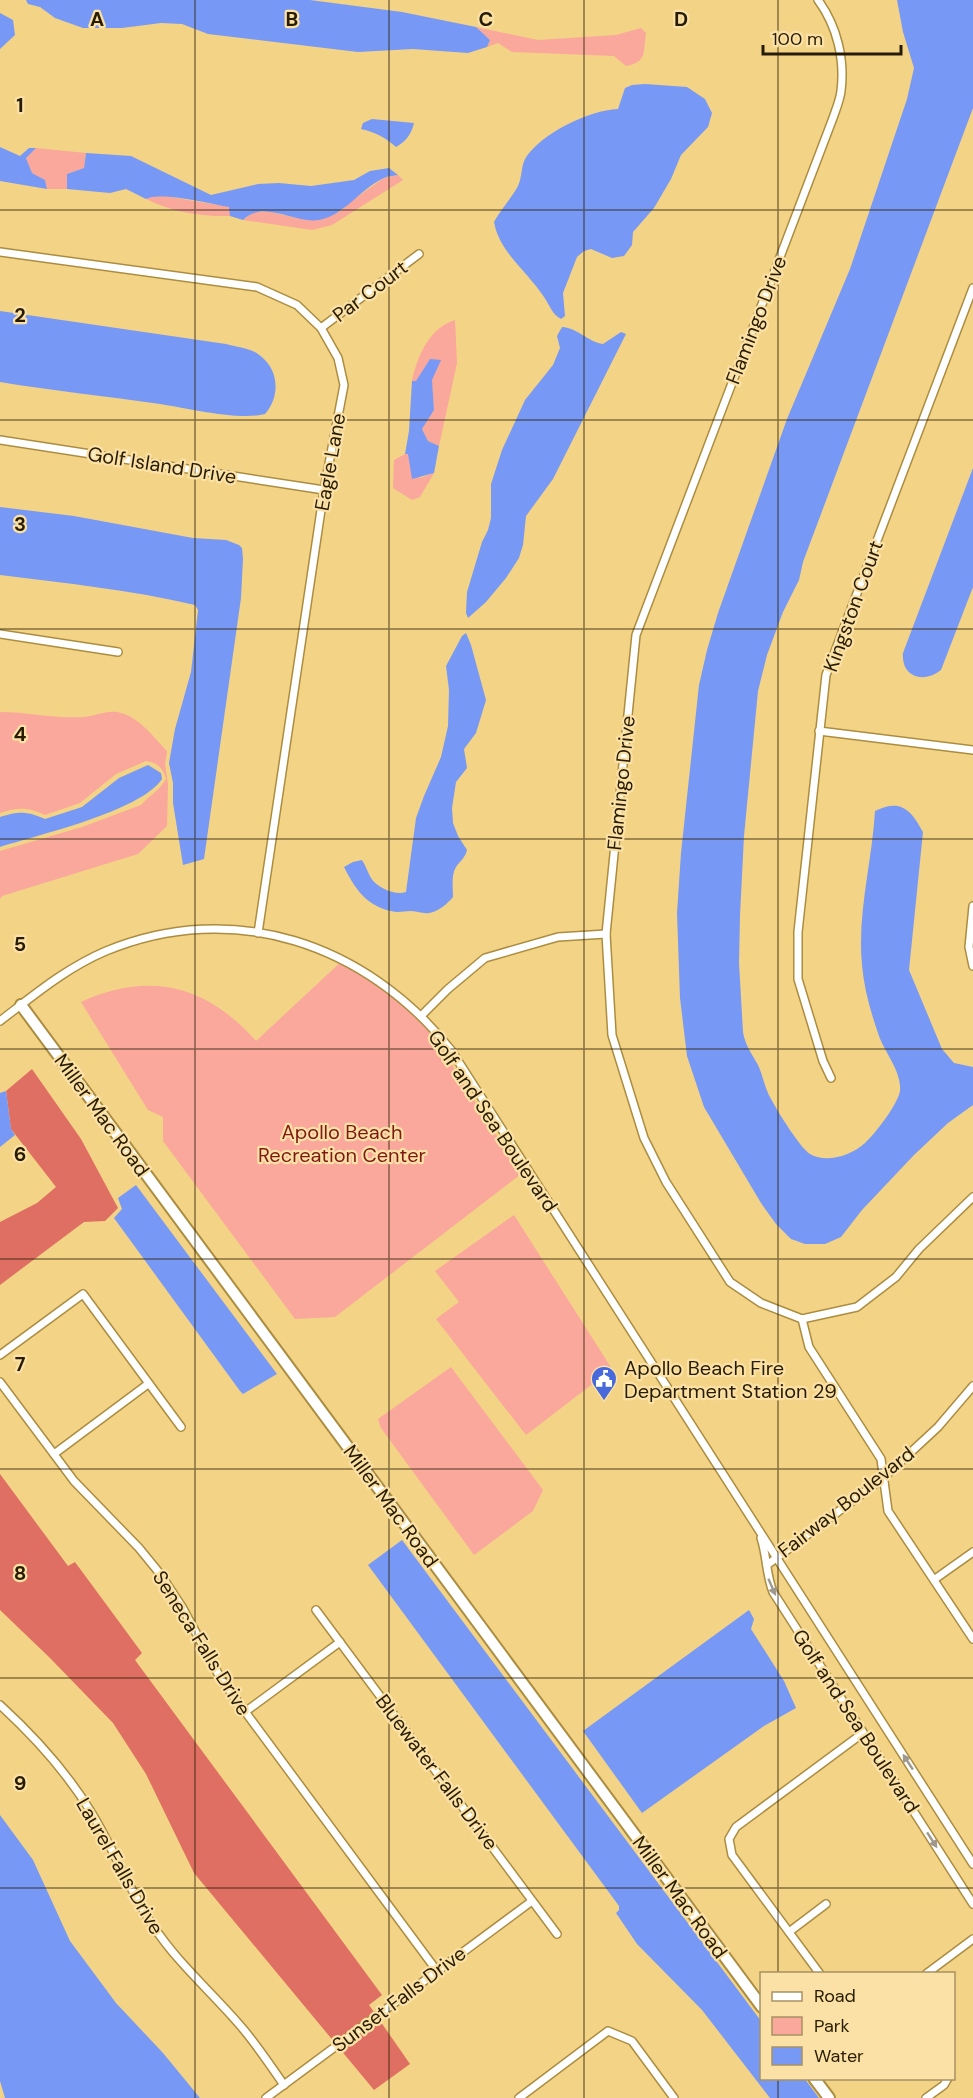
<svg xmlns="http://www.w3.org/2000/svg" width="973" height="2098" font-family="'DM Sans',sans-serif">
  <rect width="100%" height="100%" fill="#f3d386"/>
  <g fill="#faa79c">
    <path d="M476 27 538 40 616 35 641 28 646 33C643 51 648 62 626 66L614 56 512 52 498 43 487 47 490 40Z"/>
    <polygon points="36,148 86,153 84,168 67,174 67,189 47,189 45,180 32,173 26,158"/>
    <polygon points="398,175 403,180 332,225 312,230 243,220 254,212 271,212 296,218 341,211 354,199 384,178"/>
    <path d="M164 196 230 207V216C200 217 173 212 146 199L150 197Z"/>
    <path d="M455 320 457 363 439 446 428 441 422 429 434 410 430 359 416 382 412 381C417 357 429 328 455 320Z"/>
    <polygon points="405,454 408,454 420,478 434,473 420,497 412,500 393,488 394,460"/>
    <path d="M0 712C27 712 57 719 84 717 96 716 109 709 121 713 140 718 154 738 167 751L165 764 168 784 167 826 138 854 2 896 0 899V851L82 827 141 805C150 795 160 790 166 779 164 769 157 762 146 761L116 774 80 803 45 815C28 807 18 807 0 813Z"/>
    <path d="M343 960 421 1016 521 1174 335 1317 295 1319 163 1141V1117L148 1110 81 1002C150 971 206 985 256 1041Z"/>
    <polygon points="514,1215 612,1369 526,1435 436,1319 459,1302 435,1271"/>
    <polygon points="451,1367 543,1490 533,1511 474,1555 381,1428 378,1419"/>
  </g>
  <g fill="#df6f62">
    <polygon points="32,1069 81,1139 118,1208 105,1221 84,1222 0,1285 0,1222 37,1203 56,1187 11,1129 6,1091"/>
    <polygon points="0,1474 68,1566 75,1562 142,1653 135,1660 382,1995 369,2005 410,2064 374,2090 194,1873 146,1774 113,1723 49,1657 0,1610"/>
  </g>
  <g fill="#7798f5">
    <polygon points="26,0 310,0 402,12 476,27 490,40 487,47 468,53 413,49 358,52 208,34 182,24 161,23 122,28 83,28 55,18 40,7 28,4"/>
    <path d="M897 0H973V108L803 562 799 580 783 612 767 655 758 691 744 836 740 915 739 963 743 1032C745 1045 752 1054 758 1065 763 1076 765 1089 771 1099 777 1110 800 1148 810 1154 827 1164 852 1155 865 1143 875 1134 898 1104 900 1091 902 1072 885 1053 879 1036 871 1013 864 989 862 965 857 914 872 862 875 811 901 798 911 810 923 832L909 970 942 1049 954 1063 973 1067V1105L948 1123 914 1155 862 1210 841 1237 825 1244H805L791 1239 776 1224 761 1203 704 1107 687 1056 680 998 677 913 681 853 699 685 707 650 718 613 787 419 850 269 907 99 914 68 903 32Z"/>
    <polygon points="0,13 13,20 15,35 0,49"/>
    <path d="M645 84 687 87 705 99 712 113 708 127 681 155 671 179 654 208 633 232 632 245 624 256 612 258 591 249 584 251 577 257 563 293 565 316 561 319C552 314 550 306 544 297 528 272 499 252 494 222 501 209 511 199 518 186 522 178 521 167 525 159 540 134 589 110 618 109L625 88 632 85Z"/>
    <path d="M372 119 414 123C411 135 406 141 396 147 385 137 375 132 361 129L363 123Z"/>
    <polygon points="0,147 20,156 29,148 36,148 26,158 32,173 45,180 47,189 0,181"/>
    <path d="M86 153 131 156 211 195 258 184 279 183 311 186 354 180 370 171 389 168 398 175C394 176 388 176 384 178 360 189 345 215 319 220 294 224 264 199 243 220L230 216 229 207C212 204 159 191 146 199L126 189 110 193 67 189V174L84 168Z"/>
    <path d="M0 311 226 344C236 347 250 348 258 354 279 368 281 396 265 414 239 421 187 408 160 404 107 396 53 391 0 382Z"/>
    <path d="M562 327C578 328 588 342 603 344L621 332 626 334 553 479 526 516 523 545 519 558 506 578 486 602 468 618 466 613 467 592 482 542 488 530 491 518V484L502 450 525 400 553 365 560 348 557 336Z"/>
    <polygon points="430,359 441,360 432,380 434,410 422,429 428,441 439,446 434,473 412,479 408,454 405,454 409,431 412,381 416,381"/>
    <path d="M973 468V587L941 670C923 684 901 677 903 653Z"/>
    <path d="M0 507 74 516 193 538 226 540 239 545 242 548 243 559 241 598 204 859 183 865 173 803V783L169 763 175 729 191 672 198 610 195 605C131 590 65 583 0 575Z"/>
    <path d="M466 633 471 645 486 700 476 733 464 749 467 768 456 782 452 808 453 823 458 836 467 850C465 858 461 860 456 867 451 875 453 888 453 897 447 904 438 912 429 913 423 914 416 911 410 911 404 911 398 913 391 911 367 906 355 889 344 867L353 862 362 860C366 866 368 873 371 878 377 888 396 896 406 892L416 818 424 796 441 757 448 726 449 690 446 666 462 636Z"/>
    <path d="M148 765 161 773 162 779C141 811 38 835 0 847V817C19 811 27 811 45 819L82 807 119 778Z"/>
    <polygon points="6,1091 11,1129 15,1135 0,1147 0,1093"/>
    <polygon points="136,1185 277,1374 243,1394 240,1391 114,1218 122,1209 118,1198"/>
    <polygon points="402,1540 761,2021 762,2078 805,2079 819,2098 770,2098 702,2010 637,1944 616,1913 619,1910 619,1906 368,1565"/>
    <polygon points="749,1610 754,1619 751,1629 784,1681 796,1708 764,1726 642,1813 583,1731"/>
    <polygon points="0,1815 33,1860 70,1941 116,2003 163,2053 200,2098 5,2098 0,2081"/>
  </g>
  <g fill="none" stroke-linecap="round" stroke-linejoin="round">
    <defs>
      <g id="street">
        <path d="M818 0C837 26 845 59 841 91 840 100 836 109 833 118L636 635 606 934 612 1035 644 1138 666 1182 730 1282 761 1303 802 1319 857 1307 896 1277 919 1249 973 1197"/>
        <polyline points="0,252 257,287 297,305 321,328 338,358 344,385 324,490 258,933"/>
        <polyline points="321,328 419,254"/>
        <polyline points="0,440 324,490"/>
        <polyline points="0,634 118,652"/>
        <polyline points="819,731 973,750"/>
        <polyline points="973,906 969,947 973,966"/>
        <polyline points="421,1016 448,989 485,958 558,937 606,934"/>
        <path d="M0 1021C34 995 66 968 106 951 234 898 367 944 451 1050L973 1864"/>
        <polyline points="831,1078 823,1061 798,979 798,932 826,675 973,288"/>
        <polyline points="802,1319 809,1347 881,1459 888,1511 973,1639"/>
        <polyline points="0,1355 83,1294 181,1427"/>
        <polyline points="0,1382 74,1481 139,1548 161,1575 182,1607 221,1679 437,1971"/>
        <polyline points="54,1454 148,1384"/>
        <path d="M761 1538C767 1556 766 1575 773 1592L973 1904"/>
        <polyline points="767,1565 883,1478 938,1427 973,1386"/>
        <polyline points="935,1579 973,1552"/>
        <polyline points="316,1610 557,1934"/>
        <path d="M0 1705C35 1737 66 1771 91 1812 114 1849 129 1891 154 1927 179 1965 215 1995 244 2030 258 2047 271 2066 284 2085"/>
        <polyline points="245,1712 340,1642"/>
        <polyline points="789,1932 826,1904"/>
        <polyline points="820,1974 732,1855 729,1839 736,1827 863,1733"/>
        <polyline points="926,1974 973,1939"/>
        <polyline points="266,2098 532,1901"/>
        <polyline points="519,2098 608,2031 632,2041 674,2098"/>
        <polyline points="926,2098 944,2085 948,2078"/>
      </g>
      <g id="secondary">
        <polyline points="21,1005 762,2007"/>
        <polyline points="814,2078 829,2098"/>
      </g>
    </defs>
    <use href="#street" stroke="#ac8d40" stroke-width="10"/>
    <use href="#secondary" stroke="#ac8d40" stroke-width="14"/>
    <use href="#street" stroke="#fff" stroke-width="7"/>
    <use href="#secondary" stroke="#fff" stroke-width="10"/>
  </g>
  <defs><path id="oneway-solid" d="M-6-.8H1V-3.2L6.5 0L1 3.2V.8H-6Z" transform="scale(1.5)"/></defs>
  <g fill="#9e998c">
    <use href="#oneway-solid" transform="translate(772 1587) rotate(66)"/>
    <use href="#oneway-solid" transform="translate(908 1762) rotate(-123)"/>
    <use href="#oneway-solid" transform="translate(932 1840) rotate(57)"/>
  </g>
  <path fill="none" stroke="#281c00" stroke-width="1.5" stroke-opacity="0.55" d="M195 0V2098M389 0V2098M584 0V2098M778 0V1974M0 210H973M0 420H973M0 629H973M0 839H973M0 1049H973M0 1259H973M0 1469H973M0 1678H973M0 1888H973M778 2078V2098"/>
  <defs>
    <symbol id="civic-pin" viewBox="-11 -11 22 30"><path d="M0 17L-7.5 6A9.5 9.5 0 1 1 7.5 6Z" fill="#4769dc" stroke="#fbe1a5"/><path d="M-.6-6.5H3V-4.5H.6V-3L4-1V1h2V6H-6V1h2V-1L-.6-3ZM-1.2 2.5V6h2.4V2.5Z" fill="#fff"/></symbol>
  </defs>
  <g fill-rule="evenodd">
    <use href="#civic-pin" x="589" y="1364" width="30" height="40"/>
  </g>
  <g text-anchor="middle" stroke-width="4.5" stroke-linejoin="round" paint-order="stroke">
    <g font-size="20" fill="#281c00" stroke="#fbe1a5">
      <text transform="translate(370 291) rotate(-37)" y="7">Par Court</text>
      <text transform="translate(756 320) rotate(-69)" y="7">Flamingo Drive</text>
      <text transform="translate(330 462) rotate(-80)" y="7">Eagle Lane</text>
      <text transform="translate(162 465) rotate(9)" y="7">Golf Island Drive</text>
      <text transform="translate(853 606) rotate(-70)" y="7">Kingston Court</text>
      <text transform="translate(621 783) rotate(-84)" y="7">Flamingo Drive</text>
      <text transform="translate(102 1115) rotate(54)" y="7">Miller Mac Road</text>
      <text transform="translate(493 1121) rotate(56)" y="7">Golf and Sea Boulevard</text>
      <text transform="translate(846 1502) rotate(-38)" y="7">Fairway Boulevard</text>
      <text transform="translate(391 1506) rotate(54)" y="7">Miller Mac Road</text>
      <text transform="translate(202 1643) rotate(58)" y="7">Seneca Falls Drive</text>
      <text transform="translate(856 1721) rotate(57)" y="7">Golf and Sea Boulevard</text>
      <text transform="translate(437 1772) rotate(53)" y="7">Bluewater Falls Drive</text>
      <text transform="translate(120 1866) rotate(60)" y="7">Laurel Falls Drive</text>
      <text transform="translate(680 1897) rotate(54)" y="7">Miller Mac Road</text>
      <text transform="translate(399 1999) rotate(-37)" y="7">Sunset Falls Drive</text>
    </g>
    <g font-size="20" fill="#7f1915" stroke="#fbe1a5">
      <text x="342" y="1139">Apollo Beach<tspan x="342" dy="23">Recreation Center</tspan></text>
    </g>
    <g font-size="20" fill="#281c00" stroke="#fbe1a5" text-anchor="start">
      <text x="624" y="1375">Apollo Beach Fire<tspan x="624" dy="23">Department Station 29</tspan></text>
    </g>
  </g>
  <g font-size="20" text-anchor="middle" font-weight="bold" fill="#281c00" stroke="#fbe1a5" stroke-width="4.5" stroke-linejoin="round" paint-order="stroke">
    <text x="97" y="26">A</text>
    <text x="292" y="26">B</text>
    <text x="486" y="26">C</text>
    <text x="681" y="26">D</text>
    <text x="20" y="112">1</text>
    <text x="20" y="322">2</text>
    <text x="20" y="531">3</text>
    <text x="20" y="741">4</text>
    <text x="20" y="951">5</text>
    <text x="20" y="1161">6</text>
    <text x="20" y="1371">7</text>
    <text x="20" y="1580">8</text>
    <text x="20" y="1790">9</text>
  </g>
  <rect x="760" y="1972" width="195" height="108" fill="#fbe1a5" stroke="#a79263" stroke-width="1.5"/>
  <rect x="772" y="1992" width="30" height="9" fill="#ffffff" stroke="#a79263" stroke-width="1.5"/>
  <text x="814" y="2002" font-size="18" fill="#281c00">Road</text>
  <rect x="772" y="2017" width="30" height="18" fill="#faa79c" stroke="#a79263" stroke-width="1.5"/>
  <text x="814" y="2032" font-size="18" fill="#281c00">Park</text>
  <rect x="772" y="2047" width="30" height="18" fill="#7798f5" stroke="#a79263" stroke-width="1.5"/>
  <text x="814" y="2062" font-size="18" fill="#281c00">Water</text>
  <path d="M763 45v9h138v-9" fill="none" stroke="#281c00" stroke-width="3"/>
  <text x="772" y="45" font-size="18" fill="#281c00" stroke="#fbe1a5" stroke-width="4.5" paint-order="stroke">100 m</text>
</svg>
